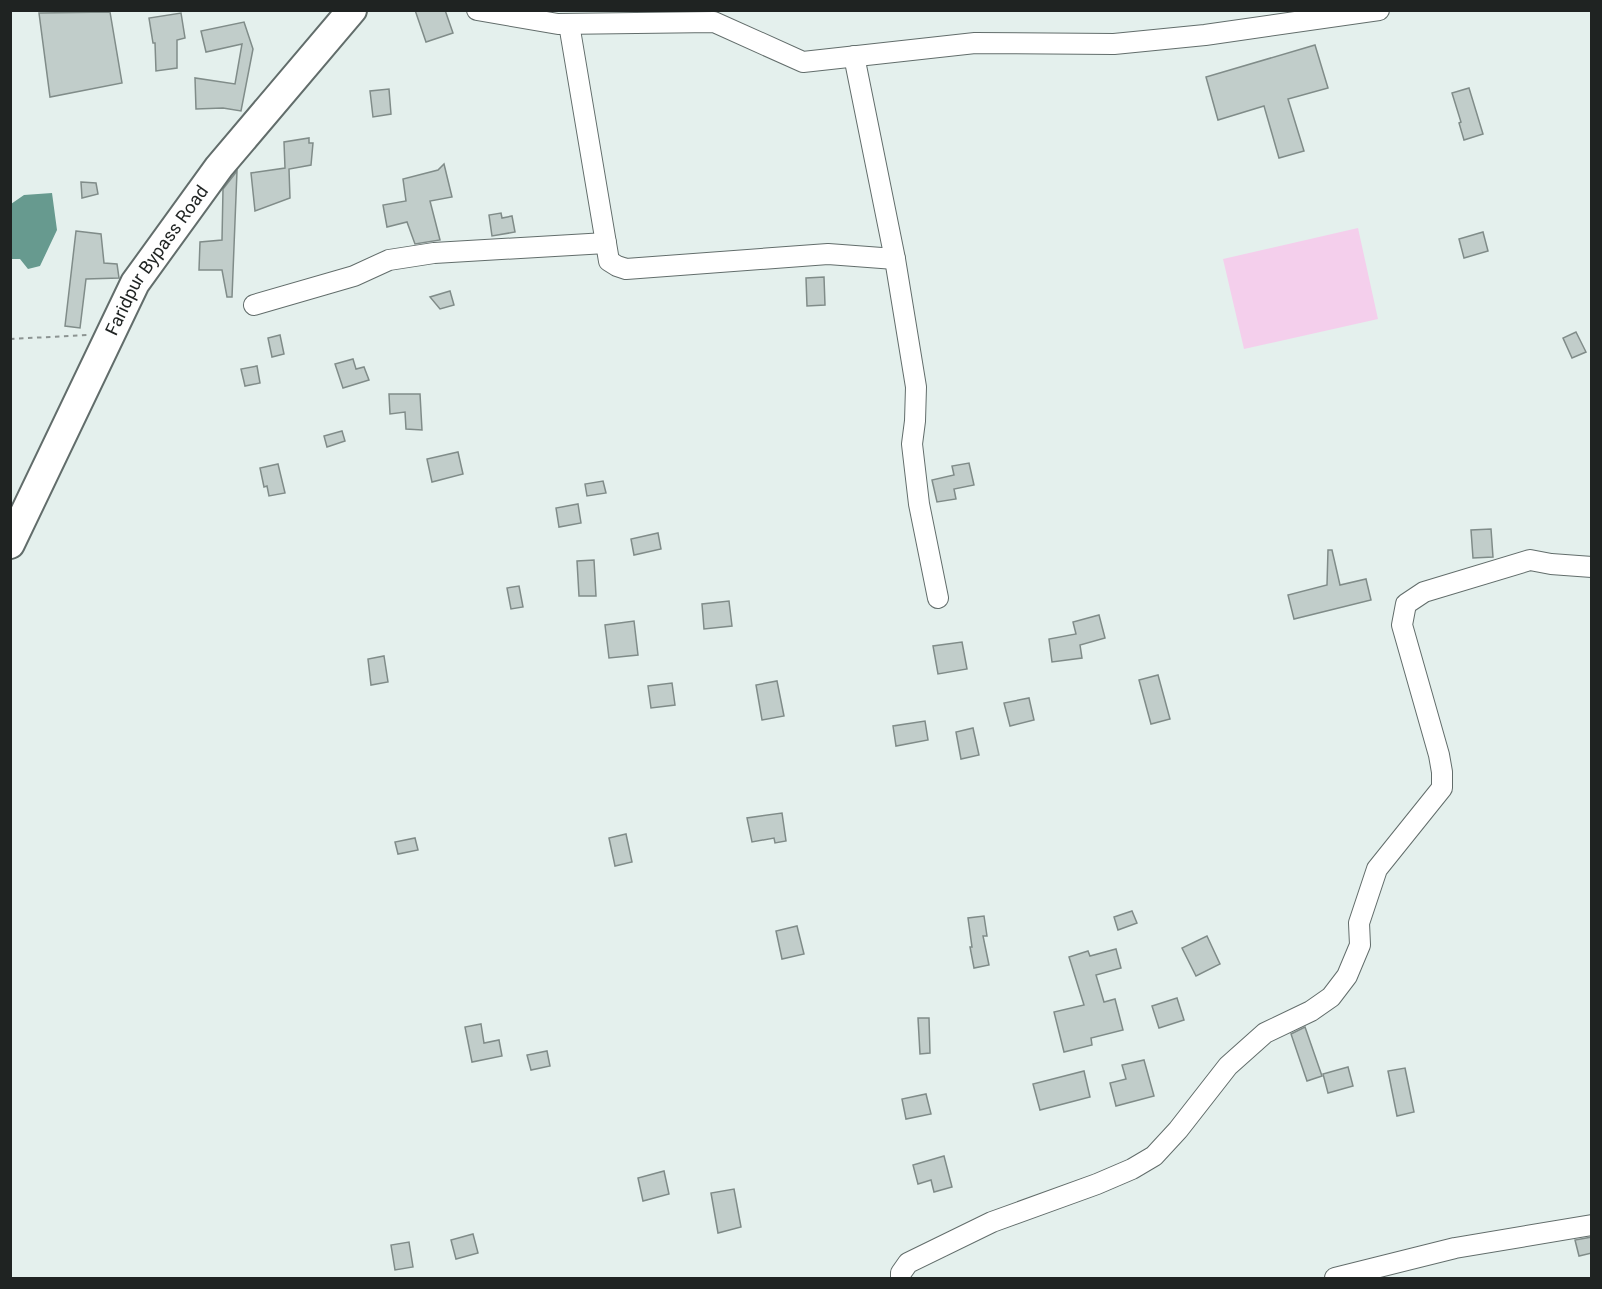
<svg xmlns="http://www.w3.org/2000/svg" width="1602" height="1289" font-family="Roboto,sans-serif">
  <rect width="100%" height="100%" fill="#e4f0ed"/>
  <polygon fill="#f4cfec" points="1358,228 1378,319 1244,349 1223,259"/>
  <polygon fill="#679a8f" points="52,193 57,230 40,266 28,269 20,259 11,259 11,204 24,195"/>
  <g fill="#c1cdca" stroke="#808c89" stroke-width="1.5">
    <polygon points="415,10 445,10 453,33 426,42"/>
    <polygon points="110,12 122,83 50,97 39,13"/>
    <polygon points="181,13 185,38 177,40 177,68 156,71 155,43 153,43 149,18"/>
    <polygon points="244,22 253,49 241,111 223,108 196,109 195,78 235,84 242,44 206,52 201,31"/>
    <polygon points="1315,45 1328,88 1288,99 1304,151 1279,158 1264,106 1218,120 1206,77"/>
    <polygon points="1469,88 1483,134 1464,140 1459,123 1461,122 1452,93"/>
    <polygon points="389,89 391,114 373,117 370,91"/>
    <polygon points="309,138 309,143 313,143 311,165 289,169 290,198 255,211 251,173 285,168 284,142"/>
    <polygon points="444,164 452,197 430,201 440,240 415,244 407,222 387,227 383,205 406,201 403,179 438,170"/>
    <polygon points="237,171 232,297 227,297 222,270 199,270 200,242 222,240 223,189"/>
    <polygon points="81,182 96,183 98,194 82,198"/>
    <polygon points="501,213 502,218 512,216 515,232 492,236 489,215"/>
    <polygon points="76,231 101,234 104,263 117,264 119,278 86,279 80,328 65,326"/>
    <polygon points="1483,232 1488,251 1464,258 1459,239"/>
    <polygon points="824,277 825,305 807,306 806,278"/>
    <polygon points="450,291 454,305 440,309 430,297"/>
    <polygon points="1576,332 1586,352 1572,358 1563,338"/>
    <polygon points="280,335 284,354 272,357 268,338"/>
    <polygon points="353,359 356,369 364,367 369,380 343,388 335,364"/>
    <polygon points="257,366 260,383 245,386 241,369"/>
    <polygon points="389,394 420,394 422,430 406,429 405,412 390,414"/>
    <polygon points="342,431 345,441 327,447 324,436"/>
    <polygon points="458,452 463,474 432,482 427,459"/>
    <polygon points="969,463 974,485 954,489 956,499 937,502 932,480 954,475 952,466"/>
    <polygon points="278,464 285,493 269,496 267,486 264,487 260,468"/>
    <polygon points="603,481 606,493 587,496 585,484"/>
    <polygon points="578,504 581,523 559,527 556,508"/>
    <polygon points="1491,529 1493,557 1473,558 1471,530"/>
    <polygon points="658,533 661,549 634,555 631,539"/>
    <polygon points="1328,550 1332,550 1340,585 1366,579 1371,600 1294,619 1288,595 1327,585"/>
    <polygon points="594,560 596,596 579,596 577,561"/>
    <polygon points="519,586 523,607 511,609 507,588"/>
    <polygon points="729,601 732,626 704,629 702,604"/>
    <polygon points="1099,615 1105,638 1080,645 1082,658 1052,662 1049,639 1076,634 1073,622"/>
    <polygon points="634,621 638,655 609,658 605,625"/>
    <polygon points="962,642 967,669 938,674 933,646"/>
    <polygon points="384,656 388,682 371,685 368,659"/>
    <polygon points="1158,675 1170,719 1151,724 1139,680"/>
    <polygon points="777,681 784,716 762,720 756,685"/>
    <polygon points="672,683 675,705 651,708 648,686"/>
    <polygon points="1029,698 1034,720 1010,726 1004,703"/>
    <polygon points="925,721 928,740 896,746 893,726"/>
    <polygon points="973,728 979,755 961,759 956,732"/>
    <polygon points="782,813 786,841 775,843 774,838 752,842 747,818"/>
    <polygon points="626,834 632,862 615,866 609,838"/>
    <polygon points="415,838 418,850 398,854 395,842"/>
    <polygon points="1132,911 1137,923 1118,930 1114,917"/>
    <polygon points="984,916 987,936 983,936 989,965 974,968 970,947 972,947 968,918"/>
    <polygon points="797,926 804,954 782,959 776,931"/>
    <polygon points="1207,936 1220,964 1196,976 1182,948"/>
    <polygon points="1116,949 1121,968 1096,975 1104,1002 1115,999 1123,1030 1091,1038 1092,1045 1064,1052 1054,1012 1084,1005 1069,957 1088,951 1090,956"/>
    <polygon points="1177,998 1184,1020 1159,1028 1152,1006"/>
    <polygon points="918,1018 929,1018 930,1053 920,1054"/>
    <polygon points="481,1024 484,1043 499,1040 502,1056 472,1062 465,1027"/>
    <polygon points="1305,1027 1322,1076 1307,1081 1291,1034"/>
    <polygon points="547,1051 550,1066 531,1070 527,1055"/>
    <polygon points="1144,1060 1154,1096 1116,1106 1110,1083 1126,1079 1122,1065"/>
    <polygon points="1348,1067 1353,1086 1328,1093 1323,1074"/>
    <polygon points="1405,1068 1414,1112 1397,1116 1388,1071"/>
    <polygon points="1084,1071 1090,1097 1040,1110 1033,1084"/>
    <polygon points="926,1094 931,1114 906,1119 902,1099"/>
    <polygon points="944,1156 952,1187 934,1192 931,1180 918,1184 913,1165"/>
    <polygon points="664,1171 669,1194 643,1201 638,1178"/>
    <polygon points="734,1189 741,1227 718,1233 711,1193"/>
    <polygon points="473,1234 478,1253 456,1259 451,1240"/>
    <polygon points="1592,1237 1592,1253 1579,1256 1575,1240"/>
    <polygon points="409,1242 413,1267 395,1270 391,1245"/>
  </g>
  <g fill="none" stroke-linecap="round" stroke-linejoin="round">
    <defs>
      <g id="minor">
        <polyline points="477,10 558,24 714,22 803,62 975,43 1114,44 1205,35 1379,10"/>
        <polyline points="569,24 609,261 617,266 626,269 828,254 895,259"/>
        <polyline points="854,56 895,259 916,387 915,421 912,444 919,504 938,598"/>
        <polyline points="254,305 354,276 389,260 434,253 606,243"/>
        <polyline points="901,1278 901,1273 908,1263 992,1222 1097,1184 1132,1169 1154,1156 1178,1130 1228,1066 1265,1033 1311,1011 1331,997 1347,976 1360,945 1359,923 1377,869 1442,788 1442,772 1439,755 1402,625 1406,604 1424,592 1530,560 1551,564 1592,567"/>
        <polyline points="1335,1278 1455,1248 1592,1225"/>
      </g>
      <g id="highway">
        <path id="s1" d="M10 544 135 283 219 167 352 10"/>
      </g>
    </defs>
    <use href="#minor" stroke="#626d6b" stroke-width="22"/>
    <use href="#highway" stroke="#626d6b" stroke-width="32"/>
    <polyline stroke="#8c9492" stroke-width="2" stroke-dasharray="4.5 4.5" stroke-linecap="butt" points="10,339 88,335"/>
    <use href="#minor" stroke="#fff" stroke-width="20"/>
    <use href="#highway" stroke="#fff" stroke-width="28"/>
  </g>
  <g text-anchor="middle" stroke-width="4.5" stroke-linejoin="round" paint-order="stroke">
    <g font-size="18" fill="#1f2322" stroke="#e4f0ed">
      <text dy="6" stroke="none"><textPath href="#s1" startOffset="320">Faridpur Bypass Road</textPath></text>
    </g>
  </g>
  <rect width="1602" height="1289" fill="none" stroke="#1f2322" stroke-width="24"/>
</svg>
